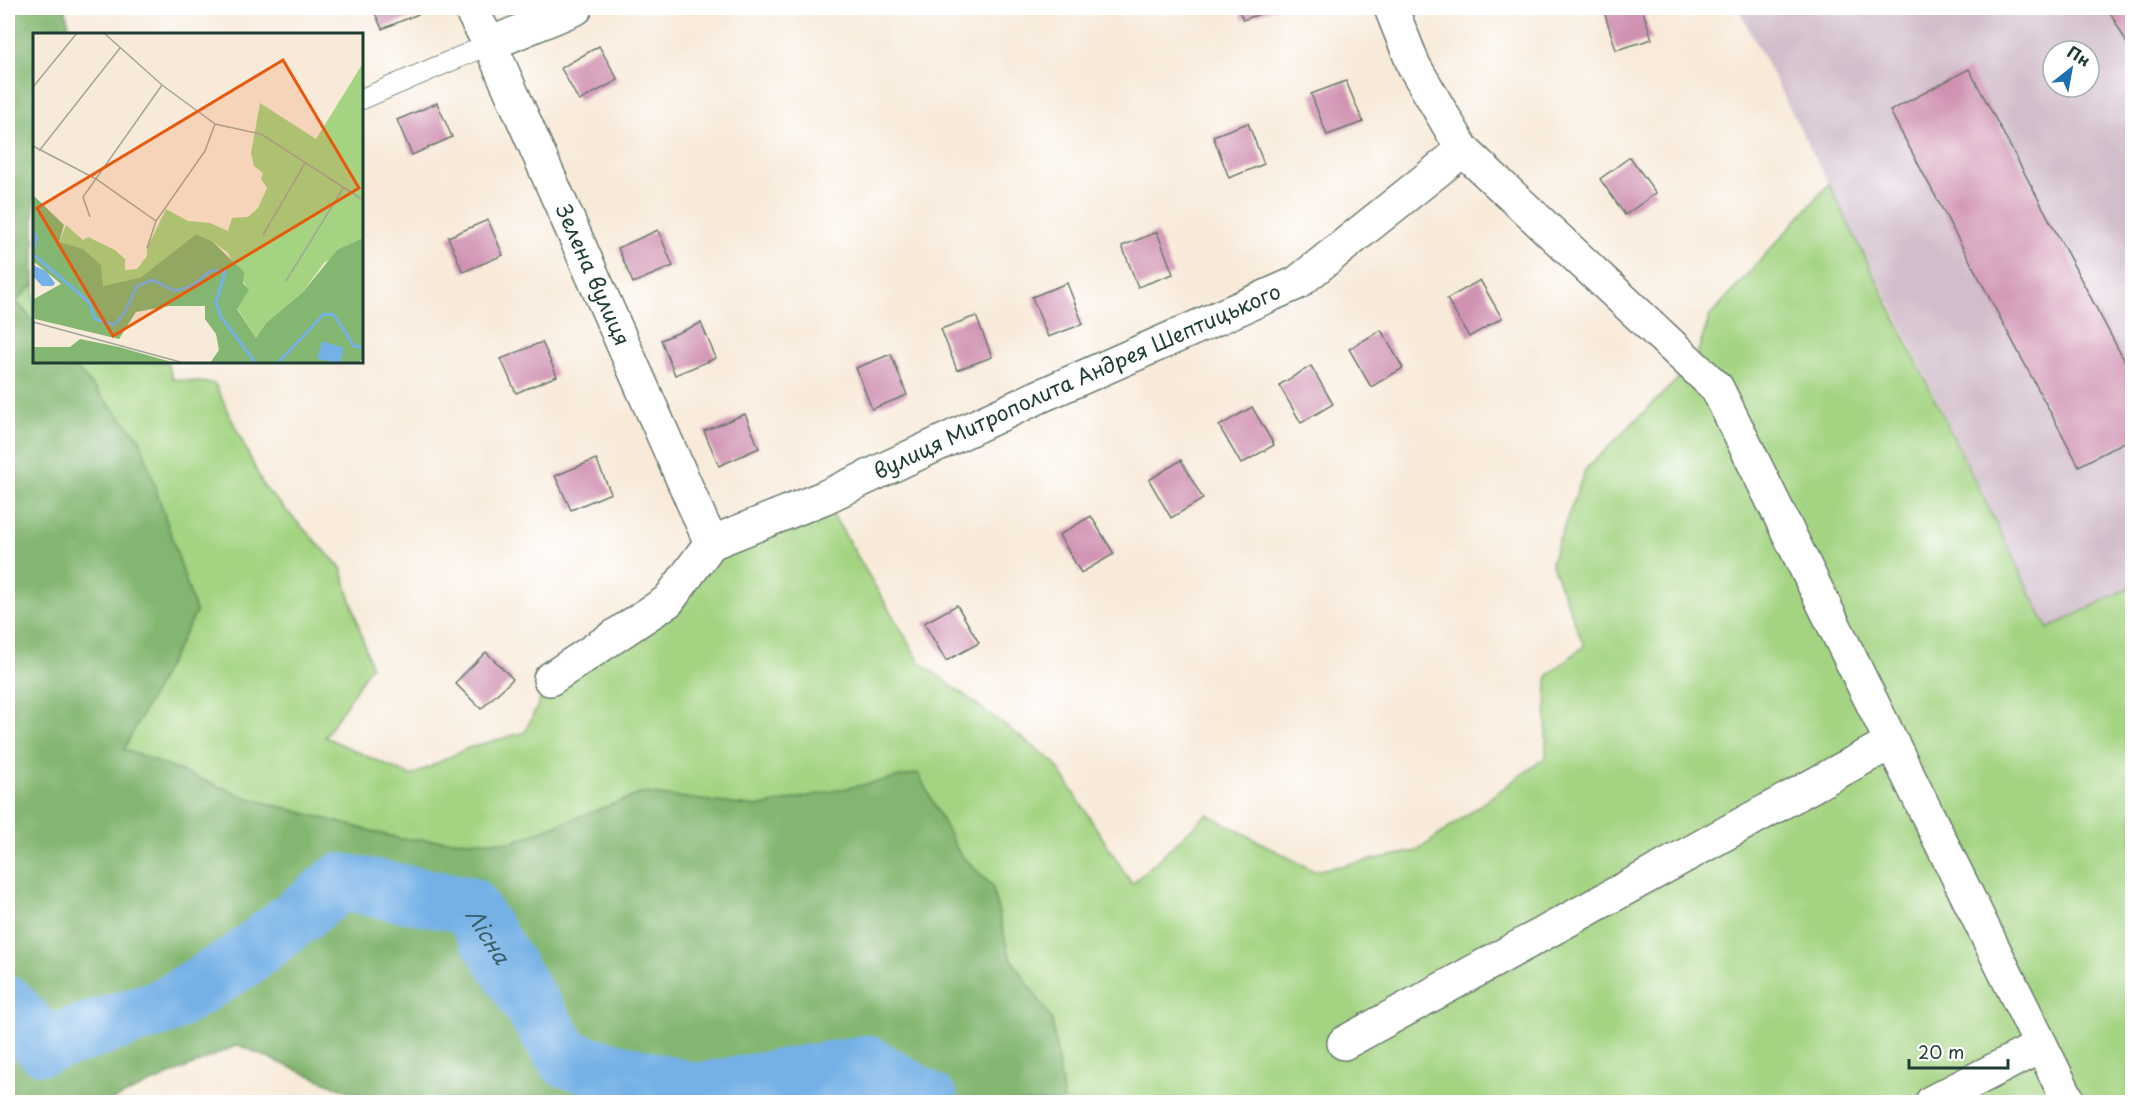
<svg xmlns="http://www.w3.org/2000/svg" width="2140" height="1110" font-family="'Playpen Sans',sans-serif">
  <rect width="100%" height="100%" fill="#fff"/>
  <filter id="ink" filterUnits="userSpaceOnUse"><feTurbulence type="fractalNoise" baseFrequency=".0167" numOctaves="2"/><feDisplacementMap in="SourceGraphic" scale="12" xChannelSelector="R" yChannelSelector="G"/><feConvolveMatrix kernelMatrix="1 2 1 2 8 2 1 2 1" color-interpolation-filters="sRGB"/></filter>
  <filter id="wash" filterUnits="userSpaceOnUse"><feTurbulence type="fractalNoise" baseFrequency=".008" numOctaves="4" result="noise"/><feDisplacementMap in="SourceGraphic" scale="24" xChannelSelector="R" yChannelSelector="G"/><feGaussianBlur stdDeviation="1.35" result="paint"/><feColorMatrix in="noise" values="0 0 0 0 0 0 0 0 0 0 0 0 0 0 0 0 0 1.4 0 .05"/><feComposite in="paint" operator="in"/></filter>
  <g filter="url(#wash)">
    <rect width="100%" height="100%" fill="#f8ead9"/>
    <path fill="#d1bdcb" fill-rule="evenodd" d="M1738 8H2132V586L2048 629 1896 315ZM2053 51H2089V87H2053Z"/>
    <g fill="#a4d482" stroke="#62885b" stroke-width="1.5">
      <polygon points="1829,184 2048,629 2132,586 2132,1102 1064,1102 1052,1020 1009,955 992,886 959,853 918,774 757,807 643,793 512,842 401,839 251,799 124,749 196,612 71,362 167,362 173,379 215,384 264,487 341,568 371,666 325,737 411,776 468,748 525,732 550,679 668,601 711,543 823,498 920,662 1054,762 1132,884 1207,814 1314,871 1417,851 1546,757 1547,676 1584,646 1551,562 1585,470 1694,363 1710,316"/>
      <polygon points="34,284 34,322 16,301"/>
    </g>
    <polygon fill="#83b670" stroke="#517a52" stroke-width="1.5" points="8,8 65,8 71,34 34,34 34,284 16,301 34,322 34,362 71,362 140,439 196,612 124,749 251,799 401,839 512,842 643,793 757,807 918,773 959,853 992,886 1009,955 1052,1020 1064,1102 380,1102 342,1089 238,1045 108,1102 8,1102"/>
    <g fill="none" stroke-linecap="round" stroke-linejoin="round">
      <path stroke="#74b1e6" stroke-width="58" id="s1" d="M8 1005 43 1046 166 1006 239 962 341 882 468 905 566 1059 696 1092 866 1064 930 1102"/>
    </g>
    <g id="blocks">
      <g fill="#d092b2">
        <polygon points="373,8 421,8 423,12 382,29"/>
        <polygon points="1238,8 1276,8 1243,20"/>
        <polygon points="1603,8 1642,8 1652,39 1616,50"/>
        <polygon points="2108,8 2132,8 2132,53"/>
        <polygon points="599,46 618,80 579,101 561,68"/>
        <polygon points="1969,69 2132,375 2132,438 2079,466 1890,111"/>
        <polygon points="1346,81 1363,122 1327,135 1311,94"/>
        <polygon points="437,103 452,137 412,155 397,120"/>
        <polygon points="1248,123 1264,164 1229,178 1213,136"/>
        <polygon points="1630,157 1656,193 1625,215 1600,179"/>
        <polygon points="488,220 503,255 463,272 448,237"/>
        <polygon points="658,230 673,266 633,283 618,248"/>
        <polygon points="1157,232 1173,274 1138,287 1122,246"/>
        <polygon points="1480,280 1502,318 1469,337 1447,299"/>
        <polygon points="1067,283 1083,324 1048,337 1032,297"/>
        <polygon points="976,316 992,357 957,370 941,329"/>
        <polygon points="701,323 716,358 675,375 661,340"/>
        <polygon points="1381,330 1403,368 1371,387 1349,349"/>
        <polygon points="542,342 557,376 516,393 501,359"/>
        <polygon points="891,354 907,395 872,409 856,368"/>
        <polygon points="1311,366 1333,404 1301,423 1279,385"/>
        <polygon points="1252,407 1274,445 1241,464 1219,426"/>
        <polygon points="745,414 759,448 719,466 704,431"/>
        <polygon points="596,459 611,493 571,510 555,476"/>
        <polygon points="1181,460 1203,499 1171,518 1149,480"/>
        <polygon points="1091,516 1114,554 1081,573 1059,535"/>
        <polygon points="957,605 979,643 946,661 924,623"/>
        <polygon points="486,652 513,679 481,709 455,683"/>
      </g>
    </g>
  </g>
  <g filter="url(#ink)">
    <use href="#blocks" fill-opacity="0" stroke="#6b7a6e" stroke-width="1.5"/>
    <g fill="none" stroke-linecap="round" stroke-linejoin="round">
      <defs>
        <polyline id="lane" points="362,99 490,44"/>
        <g id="street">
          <path id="s2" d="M470 8 490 44 711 543"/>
          <polyline points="490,44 576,8"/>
          <polyline points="1463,150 1717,388 2069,1102"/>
          <path id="s3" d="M550 679 668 601 711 543 823 498 1038 397 1297 283 1463 150 1414 66 1391 8"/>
          <polyline points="1344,1043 1892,742"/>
          <polyline points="1932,1102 2041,1046"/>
        </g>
      </defs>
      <use href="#lane" stroke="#6b7a6e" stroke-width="22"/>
      <use href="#street" stroke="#6b7a6e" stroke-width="36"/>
      <use href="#lane" stroke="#fff" stroke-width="20"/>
      <use href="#street" stroke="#fff" stroke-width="33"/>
    </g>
  </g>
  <g text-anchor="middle" stroke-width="4.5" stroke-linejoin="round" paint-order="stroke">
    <g font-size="21" fill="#1f3d34" stroke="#fff">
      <text dy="7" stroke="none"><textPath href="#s2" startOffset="294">Зелена вулиця</textPath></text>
      <text dy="7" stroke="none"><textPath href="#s3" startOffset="614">вулиця Митрополита Андрея Шептицького</textPath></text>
    </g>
    <g font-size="22" font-style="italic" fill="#396069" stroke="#fff">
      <text dy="8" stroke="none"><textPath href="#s1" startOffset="564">Лісна</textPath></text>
    </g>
  </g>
  <g transform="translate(33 33)">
    <rect width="330" height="330" fill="#f8ead9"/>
    <path d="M330 30V205L291 230 270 259 233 290 223 305 204 275 215 257 195 220 179 208 163 201 108 244 70 253 26 209 33 192 50 207 55 204 82 217 92 226V237L104 236 114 223V215L133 176 155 188 177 190 195 198 199 185 215 184 225 175 234 155 228 146 230 140 221 133 218 120 227 70 283 106Z" fill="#a4d482"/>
    <path d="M0 162 31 192 26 209 50 216 68 232 70 253 108 244 163 201 179 208 211 239 210 250 216 257 204 276 223 305 233 290 270 259 304 217 330 205V326L324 330H177L186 317 183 301 172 286V273H136L103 279 86 306 2 286 1 266 28 251 0 228ZM47 306 86 314 142 330H0V314H37Z" fill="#83b670"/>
    <path d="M0 232 13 238 22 250 20 253H9L0 243ZM289 308 311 315 307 330 284 326Z" fill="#74b1e6"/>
    <path fill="none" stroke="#74b1e6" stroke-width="3" d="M0 197 4 206 0 217M0 221 56 269 62 286 81 292 92 279 104 253 120 247 142 258 159 253 177 238H192L183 270 188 284 223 330M245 330 291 281 301 282 321 313 330 314"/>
    <path fill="none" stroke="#a1a597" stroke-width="1.5" d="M71 0 129 52 182 91 172 118 123 188 114 215M0 54 44 0M182 91 228 101 330 167M0 113 63 146 123 188M6 118 87 15M57 184 50 164 129 52M230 202 272 130M253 248 311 154M0 289 151 330"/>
    <path fill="#e8590c" fill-opacity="0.15" stroke="#e8590c" stroke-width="3" d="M250 27 326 155 80 303 4 175Z"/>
    <rect width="330" height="330" fill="none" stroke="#1f3d34" stroke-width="3"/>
  </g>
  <rect width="2140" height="1110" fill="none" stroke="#fff" stroke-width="30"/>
  <g transform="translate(2071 69) rotate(31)"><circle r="28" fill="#ffffff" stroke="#a5b1ae" stroke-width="1.5"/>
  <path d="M0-4.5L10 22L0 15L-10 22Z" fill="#1f6fb2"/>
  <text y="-9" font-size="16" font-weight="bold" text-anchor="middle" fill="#1f3d34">Пн</text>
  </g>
  <path d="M1909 1059v9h99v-9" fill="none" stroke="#1f3d34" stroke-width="3"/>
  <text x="1918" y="1059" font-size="18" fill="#1f3d34" stroke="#ffffff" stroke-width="4.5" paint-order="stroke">20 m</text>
</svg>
